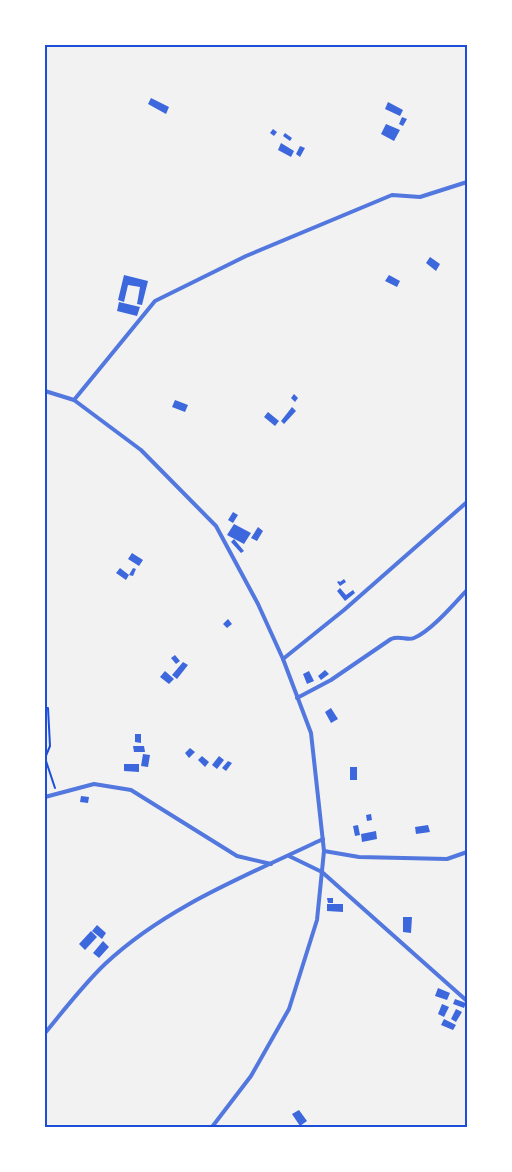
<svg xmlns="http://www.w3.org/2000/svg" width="512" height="1172" font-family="Figtree,sans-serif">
  <rect width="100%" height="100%" fill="#f2f2f2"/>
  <g fill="#3d67dc">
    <polygon points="151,98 169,107 166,114 148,104"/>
    <polygon points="388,102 403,110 400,116 385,109"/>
    <polygon points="402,117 407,119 403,126 399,124"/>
    <polygon points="386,124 400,130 394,141 381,134"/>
    <polygon points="273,129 277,132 274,136 270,133"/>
    <polygon points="285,133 292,138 290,141 283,136"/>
    <polygon points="281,143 294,151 291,157 278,150"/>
    <polygon points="300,146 305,148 300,157 296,154"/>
    <polygon points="430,257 440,264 436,271 426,263"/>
    <polygon points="124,275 148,281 142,305 137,304 140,287 128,285 124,302 118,300"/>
    <polygon points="389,275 400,281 397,287 385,281"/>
    <polygon points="119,302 140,307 137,316 117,311"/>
    <polygon points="294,394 298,398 295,402 291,398"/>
    <polygon points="175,400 188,405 185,412 172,407"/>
    <polygon points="292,407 296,411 284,424 281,421"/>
    <polygon points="268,412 279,421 275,426 264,417"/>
    <polygon points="233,512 238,515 233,523 228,520"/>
    <polygon points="234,524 251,533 244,544 227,535"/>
    <polygon points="258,527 263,531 257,541 251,538"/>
    <polygon points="234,539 244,551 241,553 231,542"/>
    <polygon points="132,553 143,560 139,566 128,559"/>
    <polygon points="120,568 129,575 126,580 116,573"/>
    <polygon points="133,568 136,569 133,576 129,575"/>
    <polygon points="344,579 346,582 340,586 337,582 339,581 340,582"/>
    <polygon points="340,588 346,595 353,590 355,593 345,601 337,591"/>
    <polygon points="228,619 232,624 227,628 223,624"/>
    <polygon points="175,655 180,661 176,664 171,658"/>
    <polygon points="183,662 188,665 177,679 172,675"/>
    <polygon points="325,670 329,674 321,680 318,676"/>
    <polygon points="165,671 174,679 169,684 160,677"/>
    <polygon points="309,671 314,681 307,684 303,674"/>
    <polygon points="331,708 338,719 331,723 325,712"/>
    <polygon points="135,734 141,734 141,743 135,742"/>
    <polygon points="133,746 144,746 145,752 134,752"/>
    <polygon points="190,748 195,752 189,758 185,753"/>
    <polygon points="143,754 150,755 148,767 141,766"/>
    <polygon points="202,756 209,762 205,767 198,760"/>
    <polygon points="219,756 224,760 217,769 212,765"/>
    <polygon points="228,761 232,763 226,771 222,768"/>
    <polygon points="124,764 139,764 139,772 124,771"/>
    <rect x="350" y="767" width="7" height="13"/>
    <polygon points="81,796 89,797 88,803 80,802"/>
    <polygon points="371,814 372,820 367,821 366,815"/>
    <polygon points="358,825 360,835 355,836 353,826"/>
    <polygon points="428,825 430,832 416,834 415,827"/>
    <polygon points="376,831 377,839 362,842 361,834"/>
    <polygon points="327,898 333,898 333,903 328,903"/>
    <polygon points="327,904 343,904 343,912 327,911"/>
    <polygon points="403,917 412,917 411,933 403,932"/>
    <polygon points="97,925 106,933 102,939 92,931"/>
    <polygon points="91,931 97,937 85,950 79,944"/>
    <polygon points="103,941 109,947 99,958 93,953"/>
    <polygon points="438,988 450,993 447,1000 435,996"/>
    <polygon points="455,999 466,1003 464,1008 453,1004"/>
    <polygon points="442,1004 449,1007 444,1017 438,1014"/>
    <polygon points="456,1009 462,1012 456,1022 451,1019"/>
    <polygon points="444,1019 456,1025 453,1030 441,1025"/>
    <polygon points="299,1110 307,1121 300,1126 292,1114"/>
  </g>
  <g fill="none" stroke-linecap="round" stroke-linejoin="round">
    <polyline stroke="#1d4ed8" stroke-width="2" points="45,708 48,708 50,746 45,758 55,788"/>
    <g stroke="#5277de" stroke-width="4">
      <polyline points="45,391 74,400 141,450 216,526 258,604 283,659 311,733 324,851 317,920 289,1009 251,1076 212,1127"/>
      <polyline points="74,400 155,301 246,256 392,195 420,197 467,182"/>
      <polyline points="283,659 344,610 467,502"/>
      <path d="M297 698 331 680 391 639C400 635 407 641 414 638 431 631 454 604 467 590"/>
      <polyline points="45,797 94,784 131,790 237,856 271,864"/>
      <polyline points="324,851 359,857 447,859 467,852"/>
      <polyline points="289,856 322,872 467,1001"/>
      <path d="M45 1033C64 1010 84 984 105 964 167 906 248 875 323 839"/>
    </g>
  </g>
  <rect width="512" height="1172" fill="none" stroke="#ffffff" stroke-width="92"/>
  <rect x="46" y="46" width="420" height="1080" fill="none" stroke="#1d4ed8" stroke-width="2"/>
</svg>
